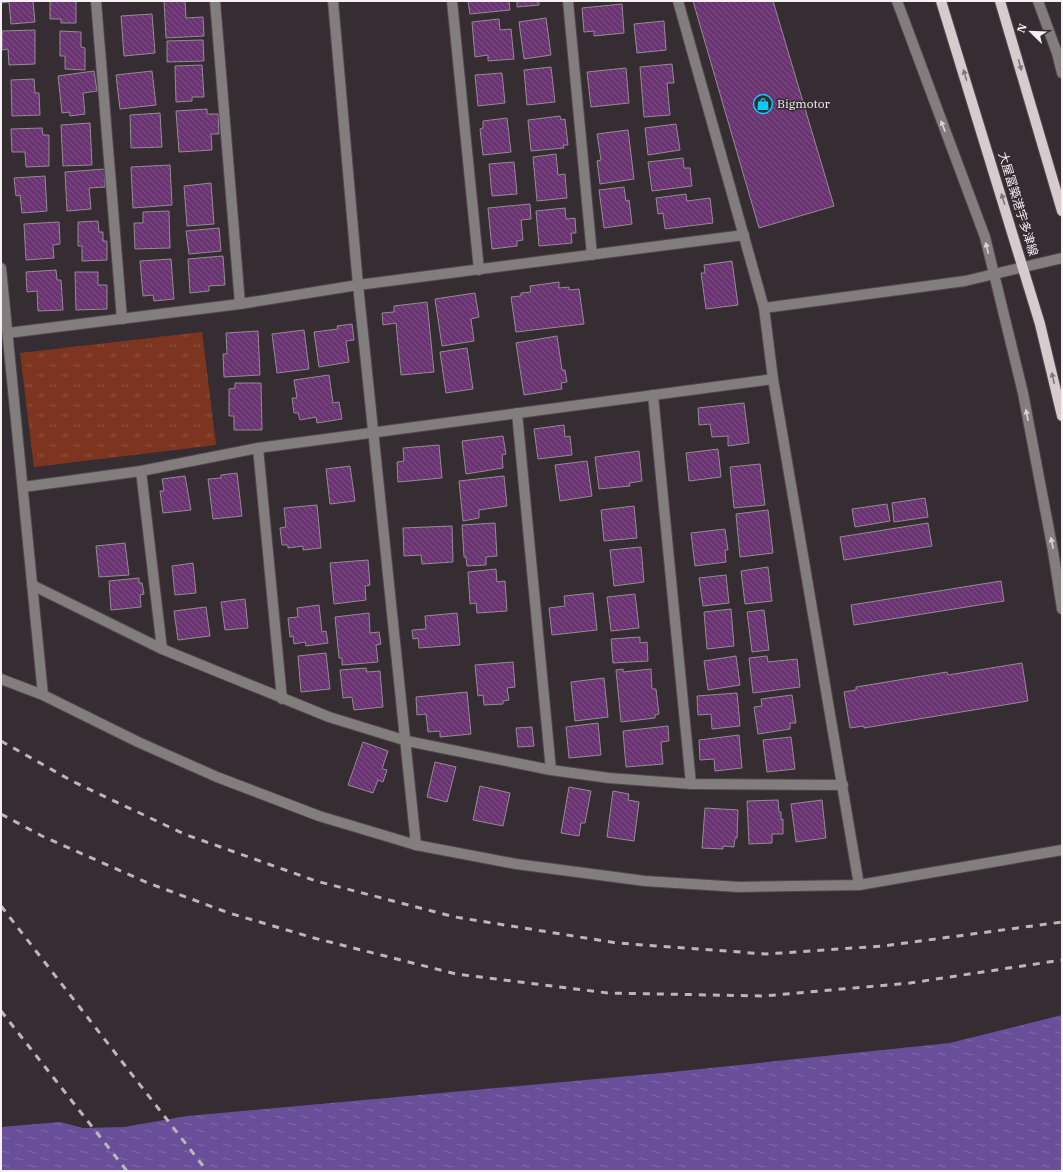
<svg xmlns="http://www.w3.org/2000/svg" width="1063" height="1172" font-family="'IBM Plex Serif','Noto Sans JP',serif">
  <defs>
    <pattern id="park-tufts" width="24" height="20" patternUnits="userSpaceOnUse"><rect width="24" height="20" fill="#7d351f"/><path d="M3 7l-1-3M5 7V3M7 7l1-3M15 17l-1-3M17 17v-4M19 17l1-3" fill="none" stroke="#905340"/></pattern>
    <pattern id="water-ripples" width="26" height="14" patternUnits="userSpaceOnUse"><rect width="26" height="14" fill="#694f99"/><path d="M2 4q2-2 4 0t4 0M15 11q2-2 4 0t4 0" fill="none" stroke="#7f69a8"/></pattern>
    <pattern id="building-back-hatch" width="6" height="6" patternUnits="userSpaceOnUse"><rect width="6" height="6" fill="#6a3371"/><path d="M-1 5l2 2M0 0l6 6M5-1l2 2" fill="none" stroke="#805186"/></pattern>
  </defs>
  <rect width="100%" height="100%" fill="#352d31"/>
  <polygon fill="url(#park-tufts)" points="202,332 216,445 34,467 20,353"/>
  <polygon fill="url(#water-ripples)" points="1062,1015 1062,1171 1,1171 1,1127 60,1122 83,1128 124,1127 187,1116 662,1073 950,1043"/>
  <g fill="url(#building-back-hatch)" stroke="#938c93">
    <polygon points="1,1 33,1 35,22 11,24 9,2 1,3"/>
    <polygon points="50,1 76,1 76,23 61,23 61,19 50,19"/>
    <polygon points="164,1 185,1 186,18 203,17 204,36 166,38"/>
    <polygon points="468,1 509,1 510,10 470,14"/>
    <polygon points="517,1 539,1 539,5 517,7"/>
    <polygon points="693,1 773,1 834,206 759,228"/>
    <polygon points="622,4 624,33 594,36 594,31 584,32 582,8"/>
    <polygon points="152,14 155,53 124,56 121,16"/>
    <polygon points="546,18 551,55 524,59 519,22"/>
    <polygon points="499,19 500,30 511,29 514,59 488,61 488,55 475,57 472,22"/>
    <polygon points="664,21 666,50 637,53 634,24"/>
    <polygon points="35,30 35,64 9,65 8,49 2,50 2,31"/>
    <polygon points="60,31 81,32 81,47 85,48 85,70 65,69 65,56 60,56"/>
    <polygon points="203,40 204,61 167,62 167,41"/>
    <polygon points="672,64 674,83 667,83 670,115 644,117 640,67"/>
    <polygon points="202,65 204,97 192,97 192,101 176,102 175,66"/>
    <polygon points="551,67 555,102 527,105 524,70"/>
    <polygon points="626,68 629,103 591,107 587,72"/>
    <polygon points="94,71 97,91 83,93 85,114 70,116 69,112 62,113 58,76"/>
    <polygon points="152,71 156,105 120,109 116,75"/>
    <polygon points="502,73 505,103 478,106 475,75"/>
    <polygon points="34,79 35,93 39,93 40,115 12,116 11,80"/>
    <polygon points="207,109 207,114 218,114 219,134 211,134 212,150 179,152 176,111"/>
    <polygon points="160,113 162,147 131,148 130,115"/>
    <polygon points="560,116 561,120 565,119 568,145 563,145 564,148 531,151 528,120"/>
    <polygon points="507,118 511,152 483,155 480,129 483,128 483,121"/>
    <polygon points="90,123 92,165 63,166 61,125"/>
    <polygon points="676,124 680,150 648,155 645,128"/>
    <polygon points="42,128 43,135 49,135 49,166 26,167 25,152 12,152 11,129"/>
    <polygon points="628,130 634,179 600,184 597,161 601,160 597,134"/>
    <polygon points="556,154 558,175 565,174 567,198 537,201 533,157"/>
    <polygon points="683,158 684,168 690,168 692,186 652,191 648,162"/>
    <polygon points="514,162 517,194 492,196 489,164"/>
    <polygon points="170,165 172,205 133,208 131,167"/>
    <polygon points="105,169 105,187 89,188 91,209 67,211 65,172"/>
    <polygon points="45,176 47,211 22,213 20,195 16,196 14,178"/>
    <polygon points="211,183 214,224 187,226 184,186"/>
    <polygon points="624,187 626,201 629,200 632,224 604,228 599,190"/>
    <polygon points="686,194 687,201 710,198 713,223 665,229 663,213 658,214 656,198"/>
    <polygon points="530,204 531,219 521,220 523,240 517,241 517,246 492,249 488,208"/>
    <polygon points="565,208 566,219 575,218 576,233 571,233 572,243 539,246 536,211"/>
    <polygon points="169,211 170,248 135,249 134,223 143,223 143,212"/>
    <polygon points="98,221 99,232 103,232 103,241 107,241 107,260 82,261 82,246 78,246 78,222"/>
    <polygon points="59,222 60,244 53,245 54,258 26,260 24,224"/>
    <polygon points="219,228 221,251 189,254 186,231"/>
    <polygon points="223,256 225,285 209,286 209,291 190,293 188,259"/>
    <polygon points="171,259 174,299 154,301 153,295 143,296 140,261"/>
    <polygon points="732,261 738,305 706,309 701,273 705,273 704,265"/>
    <polygon points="56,270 57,280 61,280 63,310 38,311 37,291 27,292 26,272"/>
    <polygon points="75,272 98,272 98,285 107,285 107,309 76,310"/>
    <polygon points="559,282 559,288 569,287 569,290 579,289 584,324 516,332 511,297 521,296 521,293 531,292 530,286"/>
    <polygon points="475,293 479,317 471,319 474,341 442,346 435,299"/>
    <polygon points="427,302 434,372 401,375 396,323 383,325 382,313 394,312 394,306"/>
    <polygon points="352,324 354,340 346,341 349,362 319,367 314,332 338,329 337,326"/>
    <polygon points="304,330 309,369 277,373 272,334"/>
    <polygon points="258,331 260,375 224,377 223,354 227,354 226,333"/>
    <polygon points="557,336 562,370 565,370 567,382 561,383 562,389 524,395 516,343"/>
    <polygon points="467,348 473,389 446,393 440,352"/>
    <polygon points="329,375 333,403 339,402 342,419 317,423 316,417 300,420 298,413 294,413 292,398 297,398 294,380"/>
    <polygon points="235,383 261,383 262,430 234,430 234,416 229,416 229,389 235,388"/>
    <polygon points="744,403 749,443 728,446 728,436 712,437 710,424 699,425 698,408"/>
    <polygon points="564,425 565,437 570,436 572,455 538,459 534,429"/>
    <polygon points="503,436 506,454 502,455 503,468 466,474 462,441"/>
    <polygon points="439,445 442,478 398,482 397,462 404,461 403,448"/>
    <polygon points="718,449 721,477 689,481 686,453"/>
    <polygon points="639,451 642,481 629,483 630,486 599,489 595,457"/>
    <polygon points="587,461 592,496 560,501 555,465"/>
    <polygon points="760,464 765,505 734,508 730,467"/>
    <polygon points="350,466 355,501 330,504 326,469"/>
    <polygon points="237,473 242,516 213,519 208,479 221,478 221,475"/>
    <polygon points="185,476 191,510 163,513 160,491 164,491 162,479"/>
    <polygon points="504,476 507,506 479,510 479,518 463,521 459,481"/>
    <polygon points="925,498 928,517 894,522 892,503"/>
    <polygon points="887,504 890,521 855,527 852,509"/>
    <polygon points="317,505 321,548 303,550 303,546 288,548 288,545 282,545 280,528 286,527 284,508"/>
    <polygon points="634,506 637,538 604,541 601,510"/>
    <polygon points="768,510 773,553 740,557 736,514"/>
    <polygon points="495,523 497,556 486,557 486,565 467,566 466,557 464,557 462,525"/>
    <polygon points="928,523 932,546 844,560 840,537"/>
    <polygon points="452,526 453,562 422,564 421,555 404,556 403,528"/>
    <polygon points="725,529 728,550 725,550 726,562 695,566 691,533"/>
    <polygon points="125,543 129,575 99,577 96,546"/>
    <polygon points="641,547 644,582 614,586 610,550"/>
    <polygon points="368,560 370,585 365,586 366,600 334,604 330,563"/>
    <polygon points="193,563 196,593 175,595 172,566"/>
    <polygon points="768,567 772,601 745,604 741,571"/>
    <polygon points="496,569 497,582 505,581 507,611 477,613 476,603 470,604 468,572"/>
    <polygon points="726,575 729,603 703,606 699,578"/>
    <polygon points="139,578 139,583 142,583 144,594 140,595 141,607 111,610 109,581"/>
    <polygon points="1001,581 1004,601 854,625 851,605"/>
    <polygon points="593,593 597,630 552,635 549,608 565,606 564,596"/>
    <polygon points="635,594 639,628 611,631 607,597"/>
    <polygon points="245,599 248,628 225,630 221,602"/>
    <polygon points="319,605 322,632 326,631 328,643 306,646 305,642 294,644 293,636 290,637 288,618 298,617 297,608"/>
    <polygon points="206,607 210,636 178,640 174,611"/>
    <polygon points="731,609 734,646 707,649 704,612"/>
    <polygon points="764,610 769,650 752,652 747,612"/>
    <polygon points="369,613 370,633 379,632 381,644 376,645 378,662 342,665 342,658 339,658 335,617"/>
    <polygon points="457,613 460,645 419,648 418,638 413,639 412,630 426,629 425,616"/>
    <polygon points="640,637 640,643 647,642 648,661 613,663 611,639"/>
    <polygon points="326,653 330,689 301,692 298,656"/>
    <polygon points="736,656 740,685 708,690 704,661"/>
    <polygon points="767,656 768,662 797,659 800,687 753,693 749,658"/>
    <polygon points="513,662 515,687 507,688 509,700 503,701 503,704 484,705 483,695 478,696 475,665"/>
    <polygon points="1022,663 1028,701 864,728 864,726 850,728 844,692 856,690 856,687 947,672 948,675"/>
    <polygon points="366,668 367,672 380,671 383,707 354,710 352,697 343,698 340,670"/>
    <polygon points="623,669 623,672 651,669 652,689 656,689 659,714 655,715 655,718 621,722 616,670"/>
    <polygon points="604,678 608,717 575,721 571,682"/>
    <polygon points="467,692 471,734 440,737 440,731 428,732 426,714 417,715 416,697"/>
    <polygon points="737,693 740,726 712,729 711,714 698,715 697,696"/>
    <polygon points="792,695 796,723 790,723 790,729 758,734 754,707 762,706 761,699"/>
    <polygon points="598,723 601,755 569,758 566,727"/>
    <polygon points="668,726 669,741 661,742 663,764 626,767 623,731"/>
    <polygon points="532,727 534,746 518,747 516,728"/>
    <polygon points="739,735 742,768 715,771 714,759 700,760 699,740"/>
    <polygon points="791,737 795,769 767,772 763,740"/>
    <polygon points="363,742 388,751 382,769 387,770 383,782 378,780 373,793 348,785"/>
    <polygon points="435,762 456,767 447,802 427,797"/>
    <polygon points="480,786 510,793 503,826 473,820"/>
    <polygon points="569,787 591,791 585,823 581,823 579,836 561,833"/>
    <polygon points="613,791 629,794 628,800 639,802 634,841 607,837"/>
    <polygon points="778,800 779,812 781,812 781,820 783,819 783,834 772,834 772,843 749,844 747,801"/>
    <polygon points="822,800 826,838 796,842 791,804"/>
    <polygon points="705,808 738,810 737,838 735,838 734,847 723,846 723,849 702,848"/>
  </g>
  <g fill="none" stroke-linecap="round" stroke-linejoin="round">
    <defs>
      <g id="minor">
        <polyline points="96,1 122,319"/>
        <polyline points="215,1 240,304"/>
        <polyline points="333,1 358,285 416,845"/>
        <polyline points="452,1 479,270"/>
        <polyline points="568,1 592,255"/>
        <polyline points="678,1 764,308 773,379 859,885"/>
        <polyline points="897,1 985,237 1023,393 1053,551 1062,609"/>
        <polyline points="1038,1 1057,53 1062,73"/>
        <polyline points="1,268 43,695"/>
        <polyline points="764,308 965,281 1062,258"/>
        <polyline points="8,333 240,304 358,285 744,235"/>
        <polyline points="653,395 691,784"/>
        <polyline points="517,413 551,770"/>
        <polyline points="258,448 282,699"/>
        <polyline points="141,471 162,649"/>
        <polyline points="23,487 141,471 258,448 773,379"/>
        <polyline points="32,585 162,649 329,717 407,741 551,770 609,778 691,784 843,785"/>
        <polyline points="1,679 43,695 138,742 217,777 319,816 416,845 516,864 645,881 739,887 859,885 1062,850"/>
      </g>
      <g id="major">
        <polyline points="941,1 1040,324 1062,416"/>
        <polyline points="1000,1 1062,211"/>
      </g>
    </defs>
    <use href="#minor" stroke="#50484c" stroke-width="12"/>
    <use href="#major" stroke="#50484c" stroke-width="12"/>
    <use href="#minor" stroke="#837e7e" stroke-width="10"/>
    <use href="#major" stroke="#d7cccd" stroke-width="10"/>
    <g stroke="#bcb6b9" stroke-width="3" stroke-dasharray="7 7" stroke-linecap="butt">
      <polyline points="1,741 72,781 184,834 316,881 455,917 617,943 766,954 883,946 1062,922"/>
      <polyline points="1,814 42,836 148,883 229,913 314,938 456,974 608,993 764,996 910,983 1062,960"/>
      <polyline points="1,906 207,1171"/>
      <polyline points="1,1011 127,1171"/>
    </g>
  </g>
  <defs><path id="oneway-solid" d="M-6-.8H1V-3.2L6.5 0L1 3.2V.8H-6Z"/></defs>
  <g fill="#7e7577">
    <use href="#oneway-solid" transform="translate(1020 65) rotate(74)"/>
    <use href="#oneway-solid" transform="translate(965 75) rotate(-107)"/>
    <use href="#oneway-solid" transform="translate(1003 199) rotate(-107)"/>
    <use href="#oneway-solid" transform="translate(1053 378) rotate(-103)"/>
  </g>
  <g fill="#d8d4d5">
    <use href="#oneway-solid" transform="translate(943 126) rotate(-111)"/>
    <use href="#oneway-solid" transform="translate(987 248) rotate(-104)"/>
    <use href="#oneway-solid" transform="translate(1027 415) rotate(-101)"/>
    <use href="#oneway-solid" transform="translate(1052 543) rotate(-101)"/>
  </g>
  <defs>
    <symbol id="shop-ring" viewBox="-11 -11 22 22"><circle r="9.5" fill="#352d31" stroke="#0ccafa" stroke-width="1.5"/><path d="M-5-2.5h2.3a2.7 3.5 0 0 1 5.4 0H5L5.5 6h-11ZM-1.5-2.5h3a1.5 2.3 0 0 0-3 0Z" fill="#0ccafa"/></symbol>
  </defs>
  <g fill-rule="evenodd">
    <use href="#shop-ring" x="752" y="93" width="22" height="22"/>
  </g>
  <g text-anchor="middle" stroke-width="3" stroke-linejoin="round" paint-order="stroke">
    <g font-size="12" fill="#f5f0f2" stroke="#352d31" text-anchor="start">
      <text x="777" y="108">Bigmotor</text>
    </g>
    <g font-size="12" fill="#f5f0f2" stroke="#352d31">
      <text transform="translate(1018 204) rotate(73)" y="4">大屋冨築港宇多津線</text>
    </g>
  </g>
  <rect width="1063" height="1172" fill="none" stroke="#f5f0f2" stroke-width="4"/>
  <g transform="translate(1031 32) rotate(293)" stroke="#352d31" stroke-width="3" paint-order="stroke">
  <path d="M0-3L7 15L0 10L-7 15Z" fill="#f5f0f2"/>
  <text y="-6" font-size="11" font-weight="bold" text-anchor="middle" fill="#f5f0f2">N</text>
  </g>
</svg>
